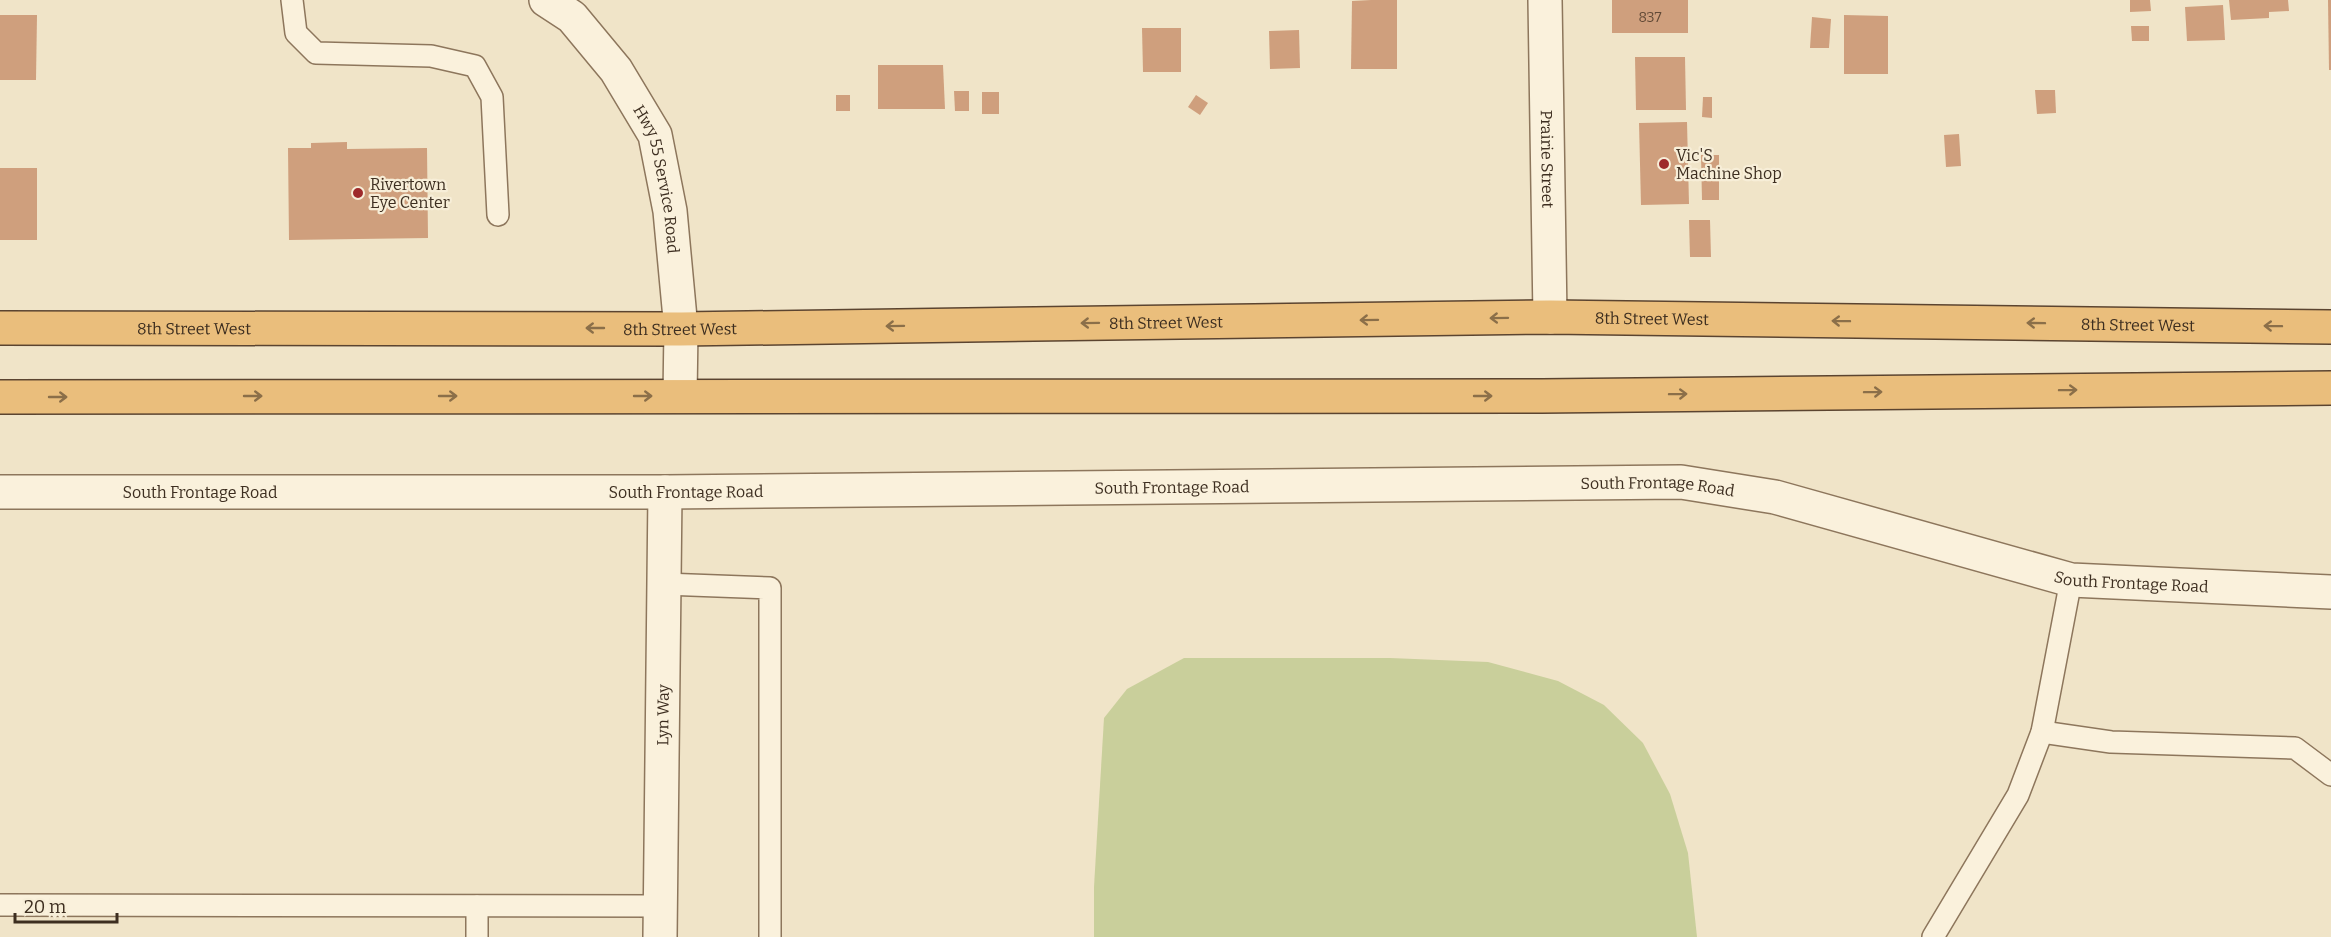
<svg xmlns="http://www.w3.org/2000/svg" width="2331" height="937" font-family="Bitter,serif">
  <rect width="100%" height="100%" fill="#f0e4c8"/>
  <polygon fill="#c9cf9b" points="1184,658 1390,658 1488,662 1558,681 1604,705 1643,743 1670,794 1688,853 1697,937 1094,937 1094,887 1104,718 1127,689"/>
  <g fill="#cf9f7d">
    <polygon points="1371,0 1397,0 1397,69 1351,69 1352,1"/>
    <rect x="1612" y="0" width="76" height="33"/>
    <polygon points="2130,0 2150,0 2151,11 2130,12"/>
    <polygon points="2229,0 2288,0 2289,11 2269,12 2269,18 2231,20"/>
    <polygon points="2328,0 2331,0 2331,70 2329,70"/>
    <polygon points="2223,5 2225,40 2187,41 2185,7"/>
    <polygon points="0,15 37,15 36,80 0,80"/>
    <polygon points="1844,15 1888,16 1888,74 1844,74"/>
    <polygon points="1812,17 1831,19 1829,48 1810,48"/>
    <polygon points="2131,26 2149,26 2149,41 2132,41"/>
    <polygon points="1142,28 1181,28 1181,72 1143,72"/>
    <polygon points="1299,30 1300,68 1270,69 1269,31"/>
    <polygon points="1635,57 1685,57 1686,110 1636,110"/>
    <polygon points="878,65 943,65 945,109 878,109"/>
    <polygon points="2035,90 2055,90 2056,113 2037,114"/>
    <polygon points="954,91 969,91 969,111 955,111"/>
    <rect x="982" y="92" width="17" height="22"/>
    <rect x="836" y="95" width="14" height="16"/>
    <polygon points="1196,95 1208,103 1200,115 1188,107"/>
    <polygon points="1703,97 1712,97 1712,118 1702,117"/>
    <polygon points="1687,122 1689,204 1641,205 1639,123"/>
    <polygon points="1959,134 1961,166 1946,167 1944,135"/>
    <polygon points="347,142 347,149 427,148 428,238 289,240 288,148 311,148 311,143"/>
    <polygon points="1701,155 1719,155 1719,200 1702,200"/>
    <rect x="0" y="168" width="37" height="72"/>
    <polygon points="1689,220 1710,220 1711,257 1690,257"/>
  </g>
  <g fill="none" stroke-linecap="round" stroke-linejoin="round">
    <defs>
      <g id="service">
        <polyline points="292,0 296,33 316,53 431,56 475,66 492,97 498,215"/>
        <polyline points="664,584 770,588 770,937"/>
        <polyline points="2042,732 2111,742 2295,748 2331,775"/>
        <polyline points="0,905 661,906"/>
        <polyline points="477,906 477,937"/>
        <polyline points="1933,937 2018,795 2042,732 2071,580"/>
      </g>
      <g id="minor">
        <path id="s1" d="M546 0 572 17 616 70 655 135 670 211 681 329 680 396"/>
        <path id="s2" d="M1545 0 1550 317"/>
        <path id="s3" d="M0 492H665L1681 482 1775 497 2071 580 2331 592"/>
        <path id="s4" d="M660 937 665 492"/>
      </g>
      <g id="trunk">
        <path id="s5" d="M0 328 681 329 1550 317 2331 327"/>
        <polyline points="0,397 1542,396 2331,388"/>
      </g>
    </defs>
    <use href="#service" stroke="#8d765c" stroke-width="24"/>
    <use href="#minor" stroke="#8d765c" stroke-width="36"/>
    <use href="#trunk" stroke="#5b4430" stroke-width="36"/>
    <use href="#service" stroke="#faf1dc" stroke-width="21"/>
    <use href="#minor" stroke="#faf1dc" stroke-width="33"/>
    <use href="#trunk" stroke="#eabe7c" stroke-width="33"/>
  </g>
  <defs><path id="oneway-shaft" d="M-6 0H5M1.5-3L5.5 0L1.5 3" fill="none" stroke-width="1.6" stroke-linecap="round" stroke-linejoin="round" transform="scale(1.5)"/></defs>
  <g stroke="#8b6f49">
    <use href="#oneway-shaft" transform="translate(1499 318) rotate(179)"/>
    <use href="#oneway-shaft" transform="translate(1369 320) rotate(179)"/>
    <use href="#oneway-shaft" transform="translate(1841 321) rotate(-179)"/>
    <use href="#oneway-shaft" transform="translate(1090 323) rotate(179)"/>
    <use href="#oneway-shaft" transform="translate(2036 323) rotate(-179)"/>
    <use href="#oneway-shaft" transform="translate(895 326) rotate(179)"/>
    <use href="#oneway-shaft" transform="translate(2273 326) rotate(-179)"/>
    <use href="#oneway-shaft" transform="translate(595 328) rotate(-180)"/>
    <use href="#oneway-shaft" transform="translate(2068 390) rotate(-1)"/>
    <use href="#oneway-shaft" transform="translate(1873 392) rotate(-1)"/>
    <use href="#oneway-shaft" transform="translate(1678 394) rotate(-1)"/>
    <use href="#oneway-shaft" transform="translate(253 396)"/>
    <use href="#oneway-shaft" transform="translate(448 396)"/>
    <use href="#oneway-shaft" transform="translate(643 396)"/>
    <use href="#oneway-shaft" transform="translate(1483 396)"/>
    <use href="#oneway-shaft" transform="translate(58 397)"/>
  </g>
  <g fill="#9e2a2b" stroke="#f7eed8" stroke-width="2">
    <circle cx="1664" cy="164" r="6"/>
    <circle cx="358" cy="193" r="6"/>
  </g>
  <g text-anchor="middle" stroke-width="4.5" stroke-linejoin="round" paint-order="stroke">
    <g font-size="14" fill="#624a37">
      <text x="1650" y="22">837</text>
    </g>
    <g font-size="16" fill="#3d2e20" stroke="#f7eed8" text-anchor="start">
      <text x="1676" y="161">Vic'S<tspan x="1676" dy="18">Machine Shop</tspan></text>
      <text x="370" y="190">Rivertown<tspan x="370" dy="18">Eye Center</tspan></text>
    </g>
    <g font-size="16" fill="#3d2e20" stroke="#f7eed8">
      <text dy="6" stroke="none"><textPath href="#s2" startOffset="159">Prairie Street</textPath></text>
      <text dy="6" stroke="none"><textPath href="#s1" startOffset="219">Hwy 55 Service Road</textPath></text>
      <text dy="6" stroke="none"><textPath href="#s5" startOffset="1652">8th Street West</textPath></text>
      <text dy="6" stroke="none"><textPath href="#s5" startOffset="1166">8th Street West</textPath></text>
      <text dy="6" stroke="none"><textPath href="#s5" startOffset="2138">8th Street West</textPath></text>
      <text dy="6" stroke="none"><textPath href="#s5" startOffset="194">8th Street West</textPath></text>
      <text dy="6" stroke="none"><textPath href="#s5" startOffset="680">8th Street West</textPath></text>
      <text dy="6" stroke="none"><textPath href="#s3" startOffset="1172">South Frontage Road</textPath></text>
      <text dy="6" stroke="none"><textPath href="#s3" startOffset="1658">South Frontage Road</textPath></text>
      <text dy="6" stroke="none"><textPath href="#s3" startOffset="200">South Frontage Road</textPath></text>
      <text dy="6" stroke="none"><textPath href="#s3" startOffset="686">South Frontage Road</textPath></text>
      <text dy="6" stroke="none"><textPath href="#s3" startOffset="2144">South Frontage Road</textPath></text>
      <text dy="6" stroke="none"><textPath href="#s4" startOffset="222">Lyn Way</textPath></text>
    </g>
  </g>
  <path d="M15 913v9h102v-9" fill="none" stroke="#3d2e20" stroke-width="3"/>
  <text x="24" y="913" font-size="18" fill="#3d2e20" stroke="#f7eed8" stroke-width="4.5" paint-order="stroke">20 m</text>
</svg>
